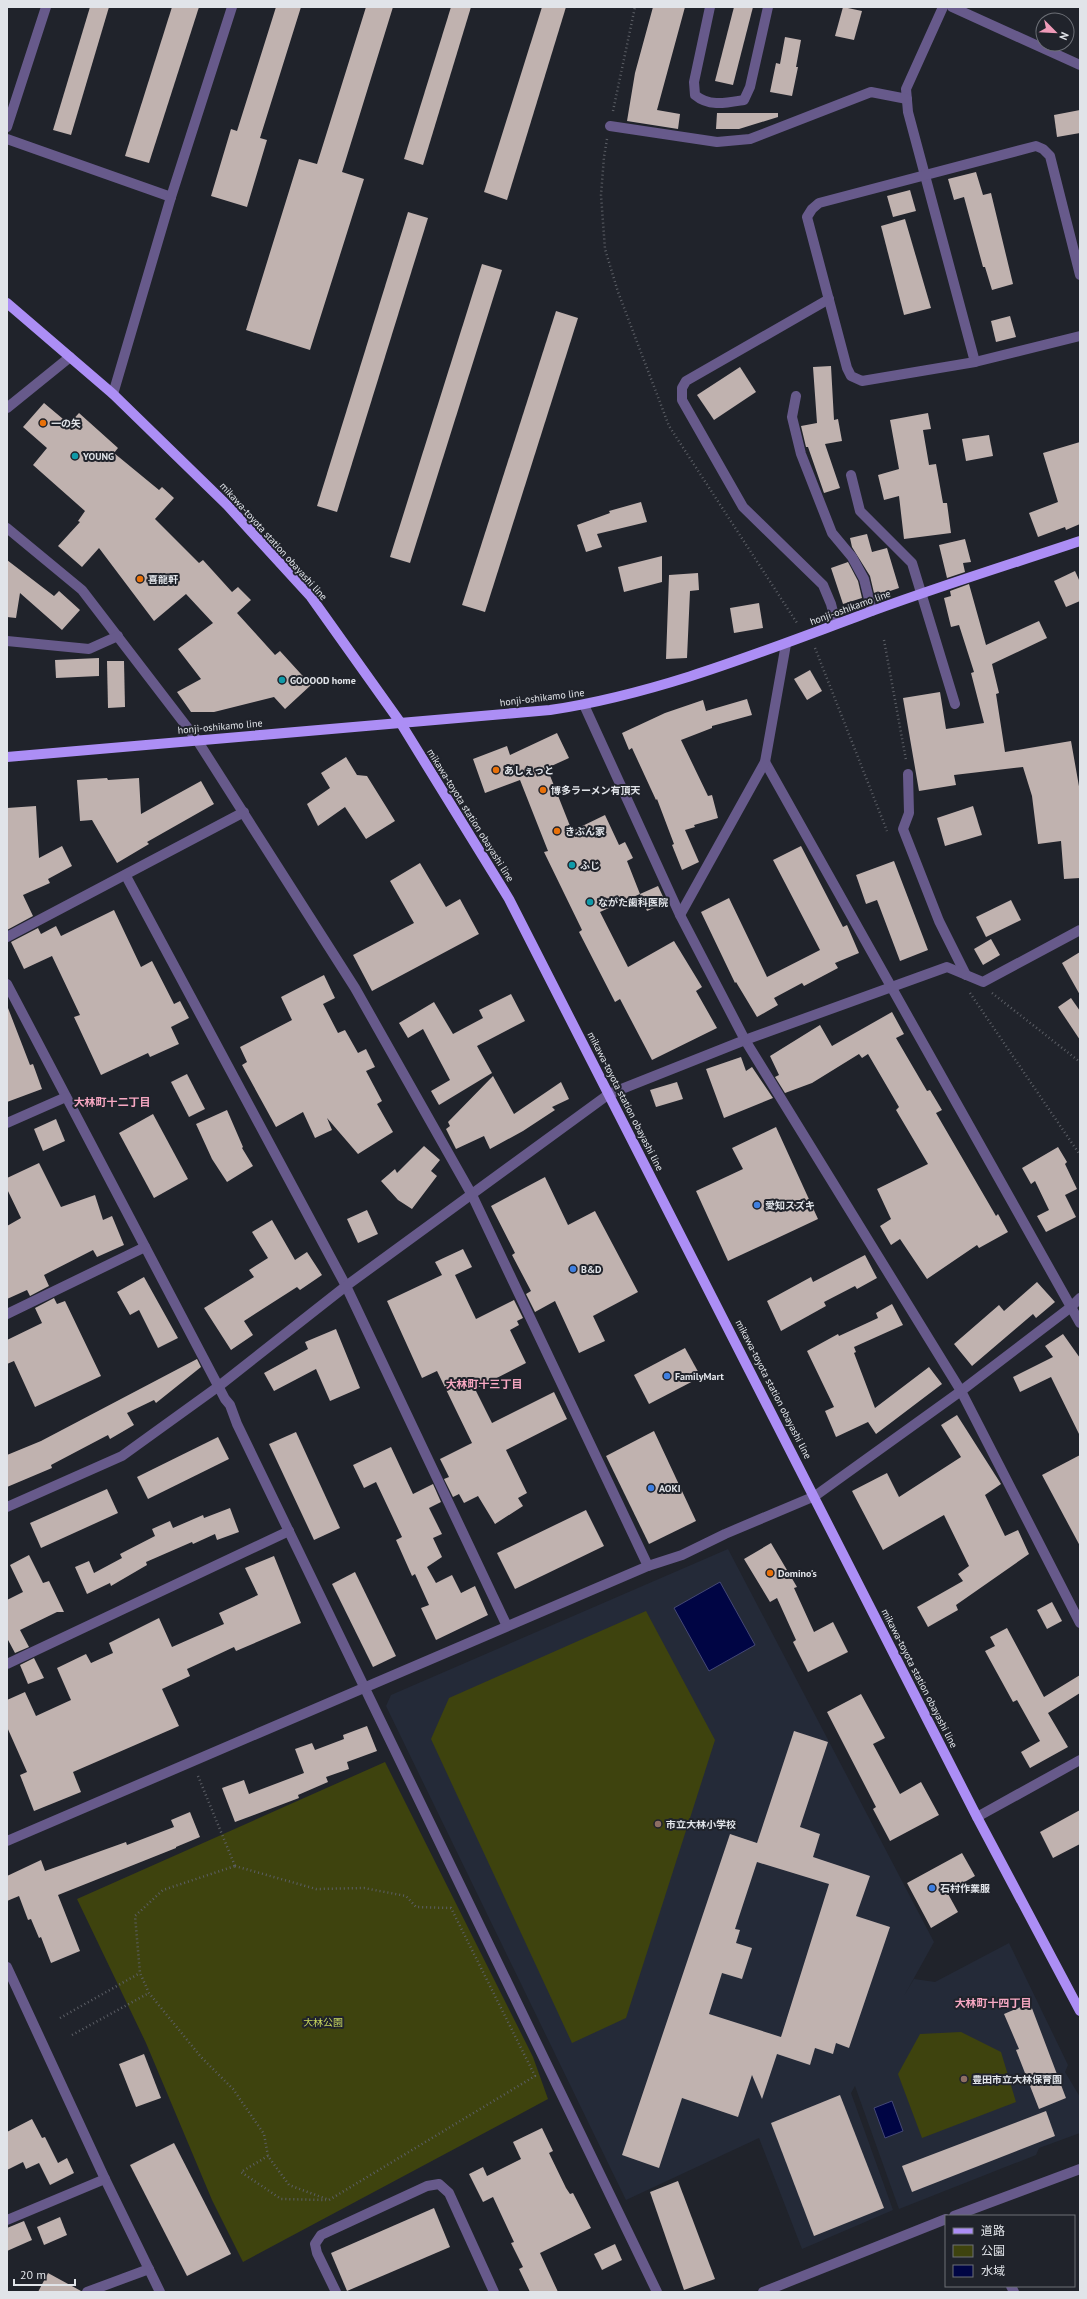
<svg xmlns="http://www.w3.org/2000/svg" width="1087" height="2299" font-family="'PT Sans','Noto Sans JP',sans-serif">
  <rect width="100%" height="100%" fill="#20232b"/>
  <polygon fill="#242a38" points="728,1549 934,1942 904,1996 914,1979 935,1982 1009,1943 1068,2065 1065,2072 1080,2097 1080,2133 1039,2148 1036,2155 899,2209 855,2086 851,2093 893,2210 802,2249 759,2138 626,2200 386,1706 391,1695"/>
  <g fill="#3e430e">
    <polygon points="646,1611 715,1740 626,2018 572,2043 431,1739 449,1698"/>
    <polygon points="385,1762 533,2057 548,2099 243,2262 212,2200 146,2043 77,1899"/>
    <polygon points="961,2032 1001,2052 1016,2102 922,2138 898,2074 920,2034"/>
  </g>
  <g fill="#000544" stroke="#444876">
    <polygon points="720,1582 755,1645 709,1671 674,1608"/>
    <polygon points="892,2101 903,2131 885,2138 874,2108"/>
  </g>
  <g fill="#c0b2af" fill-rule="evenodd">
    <polygon points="90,7 109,7 71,135 53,130"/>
    <polygon points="172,7 199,7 149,163 125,156"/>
    <polygon points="276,7 301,7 260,138 267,140 247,207 211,196 231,129 237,131"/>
    <polygon points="366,7 393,7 342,172 364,179 310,350 246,330 299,159 317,164"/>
    <polygon points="451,7 471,7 423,165 404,159"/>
    <polygon points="542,7 566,7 507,200 484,192"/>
    <polygon points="653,7 685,7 657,110 680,114 678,129 627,121 635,73"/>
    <polygon points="734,7 753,7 733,85 715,81"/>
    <polygon points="843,7 862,11 854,40 835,36"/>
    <polygon points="785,37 801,40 796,67 798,67 792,96 770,92 776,63 780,64"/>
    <polygon points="1080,110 1080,133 1057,137 1054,115"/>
    <polygon points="717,113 778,113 778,117 739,129 716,129"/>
    <polygon points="976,172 983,195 991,193 1013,284 992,290 985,267 983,267 964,197 954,200 948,179"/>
    <polygon points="910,190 916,211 893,217 887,196"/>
    <polygon points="408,212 428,218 337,512 317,506"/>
    <polygon points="905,219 931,308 904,315 881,226"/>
    <polygon points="482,264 502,270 410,563 390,557"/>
    <polygon points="556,311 578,318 485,612 462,605"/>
    <polygon points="1010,316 1016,337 996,342 991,321"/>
    <polygon points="831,366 834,420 838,419 842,441 825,444 840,488 824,493 808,447 806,447 801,426 817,423 813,367"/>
    <polygon points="740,367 756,392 714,420 697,395"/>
    <polygon points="44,403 69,424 79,413 118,448 114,453 159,490 162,487 174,498 155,519 199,563 203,560 232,592 238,587 251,600 237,613 275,655 280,651 311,685 285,709 274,697 214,712 191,712 177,692 201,679 178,649 213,623 186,594 154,621 99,548 82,567 58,546 80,522 78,521 85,511 33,465 47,448 23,427"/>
    <polygon points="928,413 931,429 923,430 929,465 936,464 943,503 947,503 951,533 904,539 899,496 884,500 878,475 899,469 890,420"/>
    <polygon points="989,435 993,456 966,461 962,439"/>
    <polygon points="1080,442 1080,524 1066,530 1065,527 1038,537 1029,513 1058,502 1043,453"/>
    <polygon points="641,502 647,522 597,534 602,547 586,552 577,525 610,513 609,511"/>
    <polygon points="867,534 872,552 887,548 899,588 881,594 880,592 874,593 870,576 852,547 850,538"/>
    <polygon points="965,539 971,562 963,563 965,572 947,578 939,545"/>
    <polygon points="662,556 662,582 624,592 618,567"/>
    <polygon points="7,560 54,596 59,591 80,610 62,630 20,593 16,618 7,617"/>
    <polygon points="848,562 858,581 862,598 843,604 831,568"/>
    <polygon points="1075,571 1080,582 1080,601 1066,607 1054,581"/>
    <polygon points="698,573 699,590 690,591 687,658 666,659 669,575"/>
    <polygon points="969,584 986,645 1039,621 1047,638 992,664 999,693 996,694 1005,752 1071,741 1080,792 1080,878 1064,879 1061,841 1038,844 1032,796 1023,767 954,775 956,785 919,791 903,698 940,692 946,729 984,723 971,673 974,672 959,625 951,627 944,598 951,596 950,591"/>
    <polygon points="759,603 763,628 734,633 730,608"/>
    <polygon points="99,658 99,676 56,678 55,660"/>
    <polygon points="107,661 124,661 125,707 108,708"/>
    <polygon points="810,670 822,691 807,700 794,679"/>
    <polygon points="747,699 752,715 712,726 712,728 681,740 708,796 712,795 718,818 694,825 695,827 685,830 699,862 682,870 672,845 674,844 657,799 656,800 632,748 629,750 622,733 665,713 703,700 706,711"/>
    <polygon points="557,733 569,758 547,768 572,831 605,815 619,845 625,842 633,858 627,861 640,894 658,886 666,903 647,911 640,894 600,912 628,967 674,941 702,987 696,991 717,1028 652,1060 620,999 615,1002 579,932 582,930 544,852 548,851 520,780 485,793 473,759 507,746 510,755"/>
    <polygon points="346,757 357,775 367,776 395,821 366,839 345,807 318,826 307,804 330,788 321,773"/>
    <polygon points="107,778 108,780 139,778 141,814 201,781 214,804 147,842 149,844 117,863 92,820 80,821 77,780"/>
    <polygon points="36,806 39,858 62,846 72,866 48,879 50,883 23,895 33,916 7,930 7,808"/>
    <polygon points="973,806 982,835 945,846 937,818"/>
    <polygon points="801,846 843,927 847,925 859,953 835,963 838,968 804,986 802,983 774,998 778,1005 757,1017 736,982 735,983 701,912 729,898 767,977 820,950 773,860"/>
    <polygon points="894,861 928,950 900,961 877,900 866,904 856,875"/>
    <polygon points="420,863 446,907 460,899 479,934 372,991 353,955 414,923 390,881"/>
    <polygon points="1011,900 1021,920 986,937 976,917"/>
    <polygon points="114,910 141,967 152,961 174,1004 180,1001 189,1018 171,1027 179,1044 150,1057 148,1053 101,1075 74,1017 80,1015 52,956 24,969 11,942 38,928 41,934 56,926 61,936"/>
    <polygon points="991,939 1000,955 983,965 974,949"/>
    <polygon points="1080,952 1080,995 1062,963"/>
    <polygon points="324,975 335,998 323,1004 338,1033 345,1030 358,1053 366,1049 375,1067 366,1071 382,1101 377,1104 393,1132 358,1154 327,1118 332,1130 315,1138 303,1112 276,1127 242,1065 247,1062 240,1047 292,1020 281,997"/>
    <polygon points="511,994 525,1021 477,1046 492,1073 439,1105 431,1091 450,1080 423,1029 408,1038 399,1023 434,1002 453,1034 483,1018 479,1010"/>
    <polygon points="1071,998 1080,1011 1080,1040 1058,1007"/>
    <polygon points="8,1008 30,1065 33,1064 42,1089 7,1102"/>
    <polygon points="892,1012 904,1034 896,1038 927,1091 930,1090 942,1110 936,1113 996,1216 998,1214 1008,1232 979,1248 977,1245 927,1279 900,1239 891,1245 880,1226 891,1219 877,1189 928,1164 896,1110 899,1107 868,1054 862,1058 859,1054 812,1083 785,1093 775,1077 779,1075 770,1056 820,1025 832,1046"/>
    <polygon points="741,1057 746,1071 752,1067 773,1098 724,1118 706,1069"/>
    <polygon points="187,1074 205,1109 189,1117 171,1082"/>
    <polygon points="493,1076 514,1114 561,1082 569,1099 552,1107 555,1110 523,1131 490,1149 484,1136 456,1149 446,1129 450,1126 448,1122"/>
    <polygon points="677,1082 683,1099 656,1107 650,1090"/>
    <polygon points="227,1110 243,1147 242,1148 253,1166 227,1182 212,1159 196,1124"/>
    <polygon points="153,1114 188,1179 154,1198 119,1133"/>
    <polygon points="56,1119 65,1141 43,1151 34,1129"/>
    <polygon points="776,1127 818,1219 728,1261 696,1191 743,1169 732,1148"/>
    <polygon points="424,1146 440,1160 431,1171 437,1176 412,1209 398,1200 381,1181 395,1169 397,1173"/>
    <polygon points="1058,1147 1067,1162 1065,1164 1077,1189 1065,1195 1076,1217 1046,1232 1037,1216 1049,1210 1035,1181 1031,1184 1022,1168"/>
    <polygon points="39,1163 61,1207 95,1195 103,1220 112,1216 124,1245 97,1257 93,1250 44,1275 49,1286 30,1296 27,1290 7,1299 7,1226 21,1218 7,1189 7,1178"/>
    <polygon points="545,1177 568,1225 595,1211 638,1292 593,1316 605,1341 579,1353 555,1301 535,1312 526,1294 531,1291 512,1255 515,1253 491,1206"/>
    <polygon points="367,1210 378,1234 358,1243 347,1219"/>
    <polygon points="272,1220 295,1260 307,1252 322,1275 300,1290 297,1287 244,1321 253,1335 231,1350 204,1308 254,1277 249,1270 268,1258 252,1232"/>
    <polygon points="463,1249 472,1267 455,1275 476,1319 514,1300 523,1318 517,1321 519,1325 510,1330 526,1363 475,1389 492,1423 554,1392 567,1419 506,1450 527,1493 518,1498 523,1506 495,1524 478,1496 464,1503 459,1494 453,1497 444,1479 449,1477 440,1459 472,1443 437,1371 422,1378 387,1301 442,1275 435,1262"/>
    <polygon points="865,1255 877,1278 857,1289 855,1286 824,1302 826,1306 781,1331 767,1301 811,1277 813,1282"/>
    <polygon points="144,1277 178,1338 158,1348 139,1310 130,1315 117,1292"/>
    <polygon points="1037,1282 1055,1302 1036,1318 1033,1314 972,1366 954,1344 999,1305 1004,1311"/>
    <polygon points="54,1298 57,1304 65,1301 101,1376 35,1407 14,1361 7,1364 7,1340 42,1323 35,1308"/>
    <polygon points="892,1304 903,1325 854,1347 856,1352 854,1353 875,1408 929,1367 942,1384 876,1434 868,1422 836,1437 825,1411 834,1407 807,1351 838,1334 839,1336 878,1318 876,1313"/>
    <polygon points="336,1329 360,1388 330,1401 316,1369 274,1391 264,1373 308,1349 305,1342"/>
    <polygon points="1063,1334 1080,1358 1080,1436 1051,1377 1020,1392 1013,1377 1053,1357 1045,1346"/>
    <polygon points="685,1348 701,1377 649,1404 634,1375"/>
    <polygon points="197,1359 201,1367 156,1403 154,1400 127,1413 134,1425 110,1439 108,1435 51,1465 52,1468 7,1487 7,1455 41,1441"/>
    <polygon points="957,1415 1001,1484 985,1495 1005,1536 1018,1530 1029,1554 956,1605 958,1610 928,1627 917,1607 963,1581 958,1574 969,1566 944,1515 883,1550 852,1491 887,1473 899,1497 961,1457 941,1425"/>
    <polygon points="654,1431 696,1521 649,1544 606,1456"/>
    <polygon points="296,1432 340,1528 314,1540 269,1444"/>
    <polygon points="218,1437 229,1459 148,1499 137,1477"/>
    <polygon points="391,1447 413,1494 433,1484 441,1502 429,1508 442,1534 433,1538 442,1557 427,1567 436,1583 452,1575 461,1593 475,1586 488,1615 436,1640 421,1608 429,1605 415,1574 412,1576 396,1540 402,1537 376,1482 364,1488 353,1465"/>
    <polygon points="1080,1455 1080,1546 1042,1475"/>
    <polygon points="107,1489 118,1513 41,1548 30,1523"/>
    <polygon points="230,1508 239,1532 217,1540 215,1534 193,1544 192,1542 146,1562 147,1565 111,1586 110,1583 87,1594 75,1567 89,1561 94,1573 122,1558 120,1554 155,1536 152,1529 170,1521 173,1528 203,1515 204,1518"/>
    <polygon points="586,1510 604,1546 515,1589 497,1553"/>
    <polygon points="771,1543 797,1587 794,1588 814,1632 833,1622 848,1652 808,1672 793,1642 796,1640 777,1598 770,1602 744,1559"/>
    <polygon points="29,1555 43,1583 49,1581 64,1612 57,1612 20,1630 29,1647 15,1653 7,1638 7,1600 23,1592 10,1565"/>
    <polygon points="274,1556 301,1623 236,1651 234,1647 187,1669 190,1676 162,1689 179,1726 73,1772 81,1792 34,1811 20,1775 27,1772 7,1727 7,1700 25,1692 36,1716 71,1700 57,1668 86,1654 91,1663 113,1653 109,1643 159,1618 172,1647 224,1624 219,1613 258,1595 245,1568"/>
    <polygon points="355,1572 396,1656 373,1667 332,1584"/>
    <polygon points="1052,1602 1062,1621 1047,1629 1037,1610"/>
    <polygon points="1007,1628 1044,1697 1080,1675 1080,1693 1048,1713 1068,1747 1030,1768 1021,1752 1040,1741 1017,1700 1013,1702 985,1651 995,1646 990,1637"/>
    <polygon points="34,1658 44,1678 28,1684 20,1665"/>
    <polygon points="861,1694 885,1738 873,1744 900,1794 921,1782 939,1815 890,1841 873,1809 876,1807 827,1712"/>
    <polygon points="367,1726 377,1751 347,1762 349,1769 326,1777 328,1782 298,1795 299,1798 235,1822 222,1788 244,1780 249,1794 304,1773 295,1749 312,1743 315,1750 344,1739 343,1735"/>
    <path d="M794 1731 828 1742 800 1827 820 1834 813 1857 870 1876 856 1916 890 1927 849 2048 836 2043 833 2054 815 2048 810 2065 777 2054 762 2099 752 2075 738 2117 682 2098 659 2168 622 2155 730 1834 757 1843ZM757 1862 829 1884 781 2037 709 2014 722 1973 742 1979 752 1948 736 1943 740 1930 735 1929Z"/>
    <polygon points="1080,1810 1080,1844 1053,1858 1040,1832"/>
    <polygon points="190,1812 200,1837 176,1847 176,1848 58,1895 80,1951 51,1963 41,1937 39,1938 31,1919 28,1920 19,1896 7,1901 7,1876 41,1860 45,1871 126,1842 127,1845 174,1827 171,1820"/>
    <polygon points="962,1853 975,1876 947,1892 958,1912 931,1928 907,1883"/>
    <polygon points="1030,2003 1066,2098 1039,2109 1016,2050 1019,2049 1004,2014"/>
    <polygon points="144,2054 161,2098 136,2107 119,2064"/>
    <polygon points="840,2095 884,2208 814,2236 771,2123"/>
    <polygon points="1046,2111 1055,2136 912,2192 902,2166"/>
    <polygon points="32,2119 42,2138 45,2137 58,2163 67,2158 74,2173 50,2185 39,2163 26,2169 23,2162 7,2170 7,2132"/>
    <polygon points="542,2128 553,2151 549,2153 566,2188 570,2194 573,2193 591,2228 540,2253 558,2292 530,2292 519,2269 523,2267 511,2243 514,2242 493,2197 483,2202 469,2174 483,2167 487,2176 521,2159 513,2142"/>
    <polygon points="174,2143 231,2254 187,2276 130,2165"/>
    <polygon points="678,2181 715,2279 684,2290 650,2192"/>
    <polygon points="434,2208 450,2247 347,2291 331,2253"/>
    <polygon points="60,2217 67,2235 44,2245 37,2227"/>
    <polygon points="24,2221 32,2240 7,2251 7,2228"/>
    <polygon points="615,2244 622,2260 602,2270 594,2254"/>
    <polygon points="48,2273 81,2291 81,2292 38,2292"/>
  </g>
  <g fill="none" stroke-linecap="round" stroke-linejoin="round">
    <g stroke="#5c5f66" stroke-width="2.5" stroke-dasharray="1 3" stroke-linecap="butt">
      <polyline points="613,111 635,7"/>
      <polyline points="607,139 604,157 601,195 605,249 618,292 669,426 797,623"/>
      <polyline points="884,640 906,760"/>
      <polyline points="815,648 887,831"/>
      <polyline points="970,993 1080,1155"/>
      <polyline points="992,993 1080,1062"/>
      <polyline points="198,1776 235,1866"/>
      <polygon points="235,1866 316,1889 364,1888 406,1896 416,1907 451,1908 535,2076 329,2200 289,2185 268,2156 264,2134 233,2089 201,2057 149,1993 140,1973 135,1916 163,1890"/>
      <polyline points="60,2018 140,1973"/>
      <polyline points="72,2035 149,1993"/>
      <polyline points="268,2156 241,2172 281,2199 326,2200"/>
    </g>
    <g stroke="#675a8b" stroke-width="10">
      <path d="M710 7 694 82 695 95C709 107 726 103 744 100L750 87 768 7"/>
      <polyline points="943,7 906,89 908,112 975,362"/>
      <polyline points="952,7 1080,65"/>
      <polyline points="610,126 717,142 750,139 871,92 907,99"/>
      <polyline points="7,127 46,7"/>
      <polyline points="7,139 171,197"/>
      <polyline points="1080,275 1050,156 1043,149 1036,146 819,203 812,209 807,217 847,368 851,376 862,381 975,362 1080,336"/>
      <polyline points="829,299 686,381 682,388 682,400 743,507 823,585 831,604 836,624"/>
      <polyline points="113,394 171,197 232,7"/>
      <polyline points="796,396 792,417 801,454 832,533 852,557 864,579 872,611"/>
      <polyline points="7,408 70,357"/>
      <polyline points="851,475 860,511 912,563 955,704"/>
      <polyline points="7,528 82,590 197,740 355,988 472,1195 648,1566"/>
      <polyline points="7,641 89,649 118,636"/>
      <polyline points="584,705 680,915 745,1040 961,1391 1080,1623"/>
      <polyline points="765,762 1080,1323"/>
      <polyline points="908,774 909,813 903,829 939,921 966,975"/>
      <polyline points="126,876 346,1286 507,1626"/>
      <polyline points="680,915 765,762 786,644"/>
      <polyline points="7,937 244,812"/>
      <polyline points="7,984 225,1399 230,1405 237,1424 657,2292"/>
      <polyline points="7,1123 66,1097"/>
      <polyline points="7,1314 145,1247"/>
      <polyline points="7,1507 122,1456 219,1386 346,1286 609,1094 745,1040 947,967 983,982 1080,930"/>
      <polyline points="7,1664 289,1531"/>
      <polyline points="977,1817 1080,1760"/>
      <polyline points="7,1841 648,1566 682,1555 725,1534 815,1496 961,1391 1071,1307 1080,1298"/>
      <polyline points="7,1967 105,2179 160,2292"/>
      <polyline points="954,2216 1080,2169"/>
      <polyline points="7,2220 105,2179"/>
      <polyline points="1011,2286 1014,2292"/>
      <polyline points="87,2292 149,2269"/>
      <polyline points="336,2292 317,2253 315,2244 321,2235 427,2186 439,2184 449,2193 494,2292"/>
      <polyline points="763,2292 946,2219"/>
    </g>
    <g stroke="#ac8ef5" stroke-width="10">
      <polyline points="7,303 113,394 227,505 311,597 400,722 509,899 977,1817 1080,2011"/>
      <path d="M7 757 550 710C656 694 756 654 856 617 930 589 1005 566 1080 541"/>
    </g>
  </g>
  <g fill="#e8710a" stroke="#20232b" stroke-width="1.5">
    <circle cx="43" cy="423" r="4"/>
    <circle cx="140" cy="579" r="4"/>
    <circle cx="496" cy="770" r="4"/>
    <circle cx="543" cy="790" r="4"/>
    <circle cx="557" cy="831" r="4"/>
    <circle cx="770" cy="1573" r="4"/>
  </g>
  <g fill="#0f9aa8" stroke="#20232b" stroke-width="1.5">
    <circle cx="75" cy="456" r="4"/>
    <circle cx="282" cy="680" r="4"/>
    <circle cx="572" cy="865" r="4"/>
    <circle cx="590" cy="902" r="4"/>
  </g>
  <g fill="#3f7fe0" stroke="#20232b" stroke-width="1.5">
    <circle cx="757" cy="1205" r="4"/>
    <circle cx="573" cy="1269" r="4"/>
    <circle cx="667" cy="1376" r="4"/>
    <circle cx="651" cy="1488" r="4"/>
    <circle cx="932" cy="1888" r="4"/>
  </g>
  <g fill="#8d6e63" stroke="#20232b" stroke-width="1.5">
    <circle cx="658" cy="1824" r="4"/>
    <circle cx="964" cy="2079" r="4"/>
  </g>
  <g text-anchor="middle" stroke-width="4" stroke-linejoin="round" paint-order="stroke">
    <g font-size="10" font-weight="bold" fill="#e1e4e9" stroke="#20232b" text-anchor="start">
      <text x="51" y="427">一の矢</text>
      <text x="83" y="460">YOUNG</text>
      <text x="148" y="583">喜龍軒</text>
      <text x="290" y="684">GOOOOD home</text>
      <text x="504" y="774">あしぇっと</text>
      <text x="551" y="794">博多ラーメン有頂天</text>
      <text x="565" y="835">きぶん家</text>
      <text x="580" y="869">ふじ</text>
      <text x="598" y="906">ながた歯科医院</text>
      <text x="765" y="1209">愛知スズキ</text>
      <text x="581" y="1273">B&amp;D</text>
      <text x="675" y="1380">FamilyMart</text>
      <text x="659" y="1492">AOKI</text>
      <text x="778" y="1577">Domino's</text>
      <text x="666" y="1828">市立大林小学校</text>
      <text x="940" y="1892">石村作業服</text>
      <text x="972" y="2083">豊田市立大林保育園</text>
    </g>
    <g font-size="10" fill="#e1e4e9" stroke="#20232b">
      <text transform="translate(274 541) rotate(48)" y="4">mikawa-toyota station obayashi line</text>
      <text transform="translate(850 607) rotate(-20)" y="4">honji-oshikamo line</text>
      <text transform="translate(542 697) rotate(-7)" y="4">honji-oshikamo line</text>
      <text transform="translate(220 726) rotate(-5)" y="4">honji-oshikamo line</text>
      <text transform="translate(471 815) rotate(58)" y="4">mikawa-toyota station obayashi line</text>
      <text transform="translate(626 1101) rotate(63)" y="4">mikawa-toyota station obayashi line</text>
      <text transform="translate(774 1389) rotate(63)" y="4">mikawa-toyota station obayashi line</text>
      <text transform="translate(920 1678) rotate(63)" y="4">mikawa-toyota station obayashi line</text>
    </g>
    <g font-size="10" fill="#c7d65e" stroke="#20232b">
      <text x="323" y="2026">大林公園</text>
    </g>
    <g font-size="11" font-weight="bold" fill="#f8a8c3" stroke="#20232b">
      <text x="112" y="1106">大林町十二丁目</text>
      <text x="484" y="1388">大林町十三丁目</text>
      <text x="993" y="2007">大林町十四丁目</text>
    </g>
  </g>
  <rect width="1087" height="2299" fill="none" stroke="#e1e4e9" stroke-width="16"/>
  <rect x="945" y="2215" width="130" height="72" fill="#20232b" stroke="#6d7077"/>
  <rect x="953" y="2228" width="20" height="6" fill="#ac8ef5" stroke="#6d7077"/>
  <text x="981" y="2235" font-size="12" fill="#e1e4e9">道路</text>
  <rect x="953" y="2245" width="20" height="12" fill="#3e430e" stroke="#6d7077"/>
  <text x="981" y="2255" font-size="12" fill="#e1e4e9">公園</text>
  <rect x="953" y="2265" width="20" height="12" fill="#000544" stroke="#6d7077"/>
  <text x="981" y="2275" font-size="12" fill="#e1e4e9">水域</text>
  <g transform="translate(1055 32) rotate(114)"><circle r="19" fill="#20232b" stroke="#6d7077"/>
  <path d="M0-3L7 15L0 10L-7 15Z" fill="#ef9ab8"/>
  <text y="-6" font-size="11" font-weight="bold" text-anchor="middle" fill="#e1e4e9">N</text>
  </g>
  <path d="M14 2279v6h61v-6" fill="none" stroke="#e1e4e9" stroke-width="2"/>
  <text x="20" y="2279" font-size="12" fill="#e1e4e9" stroke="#20232b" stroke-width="3" paint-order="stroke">20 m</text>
</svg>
